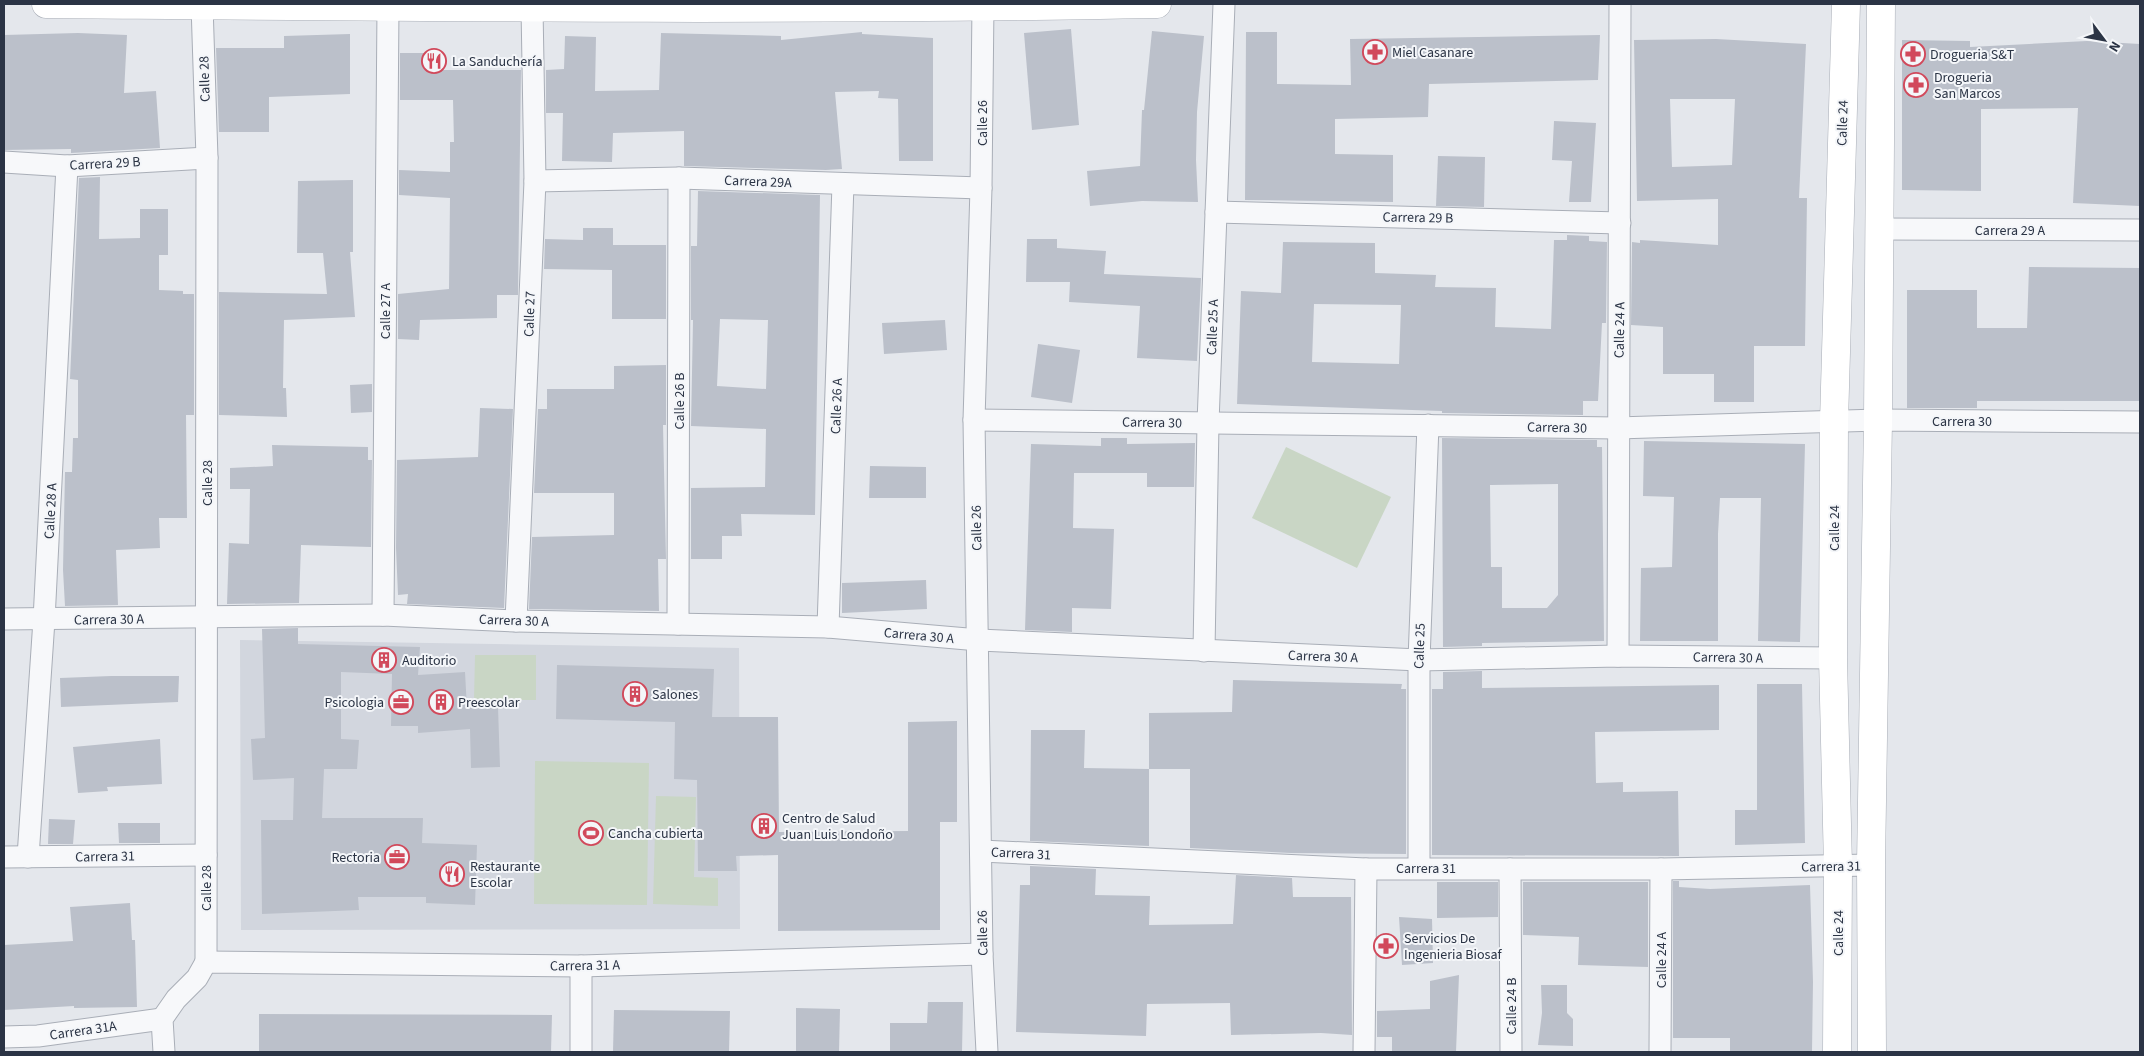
<svg xmlns="http://www.w3.org/2000/svg" width="2144" height="1056" font-family="'Source Sans 3',sans-serif">
  <rect width="100%" height="100%" fill="#e4e7ec"/>
  <polygon fill="#d2d6de" points="240,640 739,648 740,929 241,930"/>
  <g fill="#c9d6c5">
    <polygon points="1286,447 1391,497 1357,568 1252,518"/>
    <polygon points="475,655 536,655 536,700 474,700"/>
    <polygon points="535,761 649,763 647,905 534,904"/>
    <polygon points="656,796 696,797 694,877 718,878 718,906 653,904"/>
  </g>
  <g fill="#bbc0ca" fill-rule="evenodd">
    <polygon points="1071,29 1079,125 1032,130 1024,33"/>
    <polygon points="1152,31 1204,36 1197,112 1196,160 1198,202 1142,201 1090,206 1087,171 1140,166 1142,110 1144,110"/>
    <polygon points="862,32 862,34 933,38 933,161 899,161 898,99 878,98 879,91 835,92 842,169 826,170 684,166 684,131 613,133 612,162 562,161 563,113 546,113 546,70 564,69 565,36 596,37 595,91 659,90 661,33 781,36 781,40"/>
    <polygon points="1246,32 1277,32 1277,84 1351,85 1350,39 1600,35 1598,80 1429,84 1428,117 1335,119 1335,154 1393,155 1393,202 1245,200"/>
    <polygon points="78,33 127,35 124,93 156,91 160,148 71,153 71,149 4,150 4,35"/>
    <polygon points="350,34 350,94 269,97 269,132 219,132 216,48 284,48 284,36"/>
    <path d="M1716 39 1806 44 1799 198H1807L1805 346H1754V402H1714V374H1663V327L1631 325 1632 242 1640 243V240L1718 245V199L1637 201 1634 40ZM1670 99H1735L1732 165 1672 167Z"/>
    <polygon points="1902,40 1970,41 1970,47 2087,41 2140,44 2140,206 2073,203 2078,108 1981,109 1981,191 1902,190"/>
    <polygon points="400,53 441,53 440,70 521,70 518,295 497,295 497,318 420,320 419,340 398,339 398,294 449,289 450,198 399,195 399,170 450,172 450,142 454,142 453,100 400,100"/>
    <polygon points="1554,121 1596,123 1591,202 1569,202 1572,161 1552,160"/>
    <polygon points="1438,156 1485,157 1484,207 1436,206"/>
    <polygon points="100,177 99,239 140,238 140,209 168,209 168,255 159,255 159,290 183,291 183,294 194,294 194,415 186,415 187,518 159,518 160,548 116,550 118,605 65,606 63,570 65,472 72,472 73,438 78,438 78,380 70,379 79,178"/>
    <polygon points="353,180 353,252 350,252 355,317 284,320 283,388 286,388 287,417 219,415 219,292 327,294 323,253 297,253 298,181"/>
    <path d="M698 191 820 195 815 515 741 514 742 536H722V559H691V488L765 487 766 429 691 426 693 320H691V246H697ZM720 319 768 320 766 389 717 386Z"/>
    <polygon points="583,228 613,228 613,245 666,245 666,319 612,319 612,270 544,269 545,239 583,240"/>
    <path d="M1567 235 1589 236V241L1607 242 1606 323H1602L1598 401H1583V415L1442 413V411L1237 404 1241 291 1281 293 1283 242 1375 243V273L1436 275 1435 287 1496 288 1495 327 1551 329 1554 240H1567ZM1314 304 1401 305 1399 364 1312 362Z"/>
    <polygon points="1027,239 1057,239 1057,248 1106,251 1104,274 1201,278 1197,361 1137,358 1140,306 1069,302 1070,282 1026,282"/>
    <polygon points="2029,267 2140,268 2140,401 1977,401 1977,408 1907,408 1907,290 1977,290 1977,328 2027,328"/>
    <polygon points="945,320 947,350 884,354 882,323"/>
    <polygon points="1038,344 1080,350 1072,403 1031,397"/>
    <polygon points="666,365 666,425 663,425 666,559 658,559 659,611 529,609 532,537 614,535 614,493 534,493 538,409 547,409 547,389 614,389 614,366"/>
    <polygon points="372,384 372,412 351,413 350,385"/>
    <polygon points="480,408 513,409 504,608 407,604 408,594 398,595 396,548 397,460 478,457"/>
    <polygon points="1101,438 1127,438 1127,444 1195,443 1194,487 1147,487 1147,473 1074,473 1073,528 1114,529 1111,609 1072,608 1072,632 1025,630 1031,444 1101,446"/>
    <path d="M1442 438 1597 440V447H1602L1604 641 1482 643V646L1443 647ZM1558 484V595L1547 608H1502V567H1491L1490 485Z"/>
    <polygon points="1644,441 1805,444 1800,642 1758,641 1761,498 1720,498 1718,534 1718,641 1640,641 1641,568 1672,567 1674,497 1643,496"/>
    <polygon points="272,445 368,447 368,460 372,460 371,547 301,545 299,603 227,604 229,543 249,544 250,489 230,489 230,468 273,466"/>
    <polygon points="870,466 926,467 926,498 869,498"/>
    <polygon points="926,580 927,609 842,613 842,583"/>
    <polygon points="298,628 298,644 420,647 418,675 465,672 467,708 498,707 500,767 471,768 470,729 418,733 418,726 391,726 392,674 341,672 341,739 359,740 357,769 324,769 322,818 423,818 422,843 477,845 475,905 426,903 426,897 358,897 359,910 262,914 261,820 293,820 294,778 253,780 251,739 265,738 262,629"/>
    <polygon points="557,665 714,669 712,717 778,717 779,832 908,831 908,722 957,721 957,822 940,822 940,930 778,931 778,855 736,856 737,871 698,871 697,780 674,779 675,722 556,719"/>
    <polygon points="1482,671 1482,688 1719,685 1719,730 1595,732 1596,783 1623,782 1623,792 1678,791 1679,856 1432,855 1432,689 1443,689 1443,672"/>
    <polygon points="111,676 179,676 178,702 61,707 60,678"/>
    <polygon points="1233,680 1402,684 1401,689 1406,689 1406,854 1291,853 1190,848 1190,769 1149,769 1149,713 1232,712"/>
    <polygon points="1757,684 1802,684 1805,843 1735,845 1735,810 1757,810"/>
    <polygon points="1031,730 1085,730 1084,768 1149,769 1149,846 1030,841"/>
    <polygon points="160,739 162,784 107,787 108,791 78,793 73,747"/>
    <polygon points="49,819 75,820 73,844 48,844"/>
    <polygon points="118,823 160,823 160,843 119,843"/>
    <polygon points="1030,866 1096,869 1095,895 1150,896 1149,925 1233,924 1236,875 1292,878 1293,897 1351,897 1352,1035 1321,1033 1231,1035 1230,1003 1147,1004 1146,1036 1016,1032 1020,885 1030,885"/>
    <polygon points="1673,881 1679,881 1679,887 1710,889 1810,885 1813,982 1812,1052 1730,1052 1730,1038 1673,1038"/>
    <polygon points="1437,882 1498,882 1498,917 1437,918"/>
    <polygon points="1523,882 1648,882 1648,967 1578,965 1579,937 1523,935"/>
    <polygon points="130,903 132,940 135,940 137,1007 74,1008 74,1006 4,1010 4,945 73,941 70,907"/>
    <polygon points="1399,917 1432,919 1433,963 1402,965"/>
    <polygon points="1459,975 1456,1052 1392,1052 1392,1037 1377,1037 1377,1011 1430,1009 1430,981"/>
    <polygon points="1541,985 1567,985 1567,1013 1573,1019 1573,1046 1538,1045 1542,1013"/>
    <polygon points="928,1002 963,1002 962,1052 890,1052 890,1023 927,1023"/>
    <polygon points="796,1008 840,1009 839,1052 796,1052"/>
    <polygon points="614,1010 730,1011 729,1052 613,1052"/>
    <polygon points="259,1014 552,1015 551,1052 259,1052"/>
  </g>
  <g fill="none" stroke-linecap="round" stroke-linejoin="round">
    <defs>
      <g id="street">
        <polyline points="983,4 981,188 974,420 982,954 987,1052"/>
        <polyline points="202,5 207,158 206,962"/>
        <polyline points="4,162 67,166 207,158"/>
        <polyline points="535,181 679,178 981,188"/>
        <polyline points="1216,212 1620,223"/>
        <polyline points="1879,229 2140,230"/>
        <polyline points="974,420 1617,428 1878,420 2140,422"/>
        <polyline points="383,615 388,7"/>
        <polyline points="4,619 383,615 516,621 828,627 979,640 1419,660 1618,656 1833,658"/>
        <polyline points="516,621 535,181 532,7"/>
        <polyline points="678,624 679,178"/>
        <polyline points="828,627 843,184"/>
        <polyline points="1204,651 1208,423 1224,4"/>
        <path d="M1618 656C1617 438 1620 221 1620 4"/>
        <polyline points="981,851 1366,869 1661,869 1871,865"/>
        <polyline points="4,857 206,855"/>
        <polyline points="28,857 44,620 67,166"/>
        <polyline points="1419,867 1419,660 1428,425"/>
        <polyline points="1510,869 1511,1052"/>
        <polyline points="581,966 581,1052"/>
        <polyline points="4,1037 38,1036 162,1019"/>
        <polyline points="164,1052 162,1019 176,999 197,978 206,962 581,966 982,954"/>
        <polyline points="1364,1052 1366,869"/>
        <polyline points="1660,1052 1661,869"/>
      </g>
      <g id="secondary">
        <path d="M46 4C416 7 787 11 1157 4"/>
        <polyline points="1837,1052 1838,866 1833,658 1834,422 1846,4"/>
        <polyline points="1872,1052 1871,865 1878,420 1881,4"/>
      </g>
    </defs>
    <use href="#street" stroke="#a9aeb7" stroke-width="23"/>
    <use href="#secondary" stroke="#a9aeb7" stroke-width="29"/>
    <use href="#street" stroke="#f7f8fa" stroke-width="21"/>
    <use href="#secondary" stroke="#fff" stroke-width="28"/>
  </g>
  <defs>
    <symbol id="pharmacy-ring" viewBox="-11 -11 22 22"><circle r="9.5" fill="#f4f6f9" stroke="#d1495b" stroke-width="1.5"/><path d="M-2-6h4v4h4v4h-4v4h-4v-4h-4v-4h4Z" fill="#d1495b"/></symbol>
    <symbol id="restaurant-ring" viewBox="-11 -11 22 22"><circle r="9.5" fill="#f4f6f9" stroke="#d1495b" stroke-width="1.5"/><path d="M-5-6h1v4h1v-4h1v4h1v-4h1v5L-1.5 .5V6h-2V.5L-5-1ZM5-6V6H3V1.5H1.5Q1.5-4 5-6Z" fill="#d1495b"/></symbol>
    <symbol id="building-ring" viewBox="-11 -11 22 22"><circle r="9.5" fill="#f4f6f9" stroke="#d1495b" stroke-width="1.5"/><path d="M-4-6H4V6H1V3H-1V6H-4ZM-2.5-4.3h1.7v1.8h-1.7ZM.8-4.3h1.7v1.8H.8ZM-2.5-1h1.7V.8h-1.7ZM.8-1h1.7V.8H.8Z" fill="#d1495b"/></symbol>
    <symbol id="office-ring" viewBox="-11 -11 22 22"><circle r="9.5" fill="#f4f6f9" stroke="#d1495b" stroke-width="1.5"/><path d="M-6-3h4V-5.5h4V-3h4V5H-6ZM-1-4.5V-3h2v-1.5ZM-6 0V1H6V0Z" fill="#d1495b"/></symbol>
    <symbol id="stadium-ring" viewBox="-11 -11 22 22"><circle r="9.5" fill="#f4f6f9" stroke="#d1495b" stroke-width="1.5"/><path d="M0-5a6.5 5 0 1 0 0 10a6.5 5 0 1 0 0-10ZM-3.5-1.8h7v3.6h-7Z" fill="#d1495b"/></symbol>
  </defs>
  <g fill-rule="evenodd">
    <use href="#pharmacy-ring" x="1361" y="38" width="28" height="28"/>
    <use href="#pharmacy-ring" x="1899" y="40" width="28" height="28"/>
    <use href="#restaurant-ring" x="420" y="47" width="28" height="28"/>
    <use href="#pharmacy-ring" x="1902" y="71" width="28" height="28"/>
    <use href="#building-ring" x="370" y="646" width="28" height="28"/>
    <use href="#building-ring" x="621" y="680" width="28" height="28"/>
    <use href="#office-ring" x="387" y="688" width="28" height="28"/>
    <use href="#building-ring" x="427" y="688" width="28" height="28"/>
    <use href="#building-ring" x="750" y="812" width="28" height="28"/>
    <use href="#stadium-ring" x="577" y="819" width="28" height="28"/>
    <use href="#office-ring" x="383" y="843" width="28" height="28"/>
    <use href="#restaurant-ring" x="438" y="860" width="28" height="28"/>
    <use href="#pharmacy-ring" x="1372" y="932" width="28" height="28"/>
  </g>
  <g text-anchor="middle" stroke-width="4" stroke-linejoin="round" paint-order="stroke">
    <g font-size="14" fill="#2b3445" stroke="#f4f6f9" text-anchor="start">
      <text x="1392" y="57">Miel Casanare</text>
      <text x="1930" y="59">Drogueria S&amp;T</text>
      <text x="452" y="66">La Sanduchería</text>
      <text x="1934" y="82">Drogueria<tspan x="1934" dy="16">San Marcos</tspan></text>
      <text x="402" y="665">Auditorio</text>
      <text x="652" y="699">Salones</text>
      <text x="384" y="707" text-anchor="end">Psicologia</text>
      <text x="458" y="707">Preescolar</text>
      <text x="782" y="823">Centro de Salud<tspan x="782" dy="16">Juan Luis Londoño</tspan></text>
      <text x="608" y="838">Cancha cubierta</text>
      <text x="380" y="862" text-anchor="end">Rectoria</text>
      <text x="470" y="871">Restaurante<tspan x="470" dy="16">Escolar</tspan></text>
      <text x="1404" y="943">Servicios De<tspan x="1404" dy="16">Ingenieria Biosaf</tspan></text>
    </g>
    <g font-size="14" fill="#2b3445" stroke="#f4f6f9">
      <text transform="translate(204 79) rotate(-92)" y="5">Calle 28</text>
      <text transform="translate(982 123) rotate(-90)" y="5">Calle 26</text>
      <text transform="translate(1842 123) rotate(-88)" y="5">Calle 24</text>
      <text transform="translate(105 163) rotate(-3)" y="5">Carrera 29 B</text>
      <text transform="translate(758 181) rotate(2)" y="5">Carrera 29A</text>
      <text transform="translate(1418 217) rotate(1)" y="5">Carrera 29 B</text>
      <text x="2010" y="235">Carrera 29 A</text>
      <text transform="translate(385 311) rotate(-90)" y="5">Calle 27 A</text>
      <text transform="translate(529 314) rotate(-88)" y="5">Calle 27</text>
      <text transform="translate(1212 327) rotate(-88)" y="5">Calle 25 A</text>
      <text transform="translate(1619 330) rotate(-89)" y="5">Calle 24 A</text>
      <text transform="translate(679 401) rotate(-90)" y="5">Calle 26 B</text>
      <text transform="translate(836 406) rotate(-88)" y="5">Calle 26 A</text>
      <text x="1962" y="426">Carrera 30</text>
      <text transform="translate(1152 422) rotate(1)" y="5">Carrera 30</text>
      <text transform="translate(1557 427) rotate(1)" y="5">Carrera 30</text>
      <text transform="translate(207 483) rotate(-90)" y="5">Calle 28</text>
      <text transform="translate(50 511) rotate(-87)" y="5">Calle 28 A</text>
      <text transform="translate(976 528) rotate(-91)" y="5">Calle 26</text>
      <text transform="translate(1834 528) rotate(-90)" y="5">Calle 24</text>
      <text transform="translate(109 619) rotate(-1)" y="5">Carrera 30 A</text>
      <text transform="translate(514 620) rotate(2)" y="5">Carrera 30 A</text>
      <text transform="translate(919 635) rotate(5)" y="5">Carrera 30 A</text>
      <text transform="translate(1419 646) rotate(-88)" y="5">Calle 25</text>
      <text transform="translate(1323 656) rotate(2)" y="5">Carrera 30 A</text>
      <text transform="translate(1728 657) rotate(1)" y="5">Carrera 30 A</text>
      <text transform="translate(1021 853) rotate(3)" y="5">Carrera 31</text>
      <text transform="translate(105 856) rotate(-1)" y="5">Carrera 31</text>
      <text transform="translate(1831 866) rotate(-1)" y="5">Carrera 31</text>
      <text x="1426" y="873">Carrera 31</text>
      <text transform="translate(206 888) rotate(-90)" y="5">Calle 28</text>
      <text transform="translate(982 933) rotate(-91)" y="5">Calle 26</text>
      <text transform="translate(1838 933) rotate(-90)" y="5">Calle 24</text>
      <text transform="translate(1661 960) rotate(-90)" y="5">Calle 24 A</text>
      <text transform="translate(585 965) rotate(-1)" y="5">Carrera 31 A</text>
      <text transform="translate(1511 1006) rotate(-90)" y="5">Calle 24 B</text>
      <text transform="translate(83 1030) rotate(-8)" y="5">Carrera 31A</text>
    </g>
  </g>
  <rect width="2144" height="1056" fill="none" stroke="#2b3445" stroke-width="10"/>
  <g transform="translate(2104 40) rotate(122)" stroke="#f4f6f9" stroke-width="4" paint-order="stroke">
  <path d="M0-4L9 19L0 12L-9 19Z" fill="#2b3445"/>
  <text y="-8" font-size="14" font-weight="bold" text-anchor="middle" fill="#2b3445">N</text>
  </g>
</svg>
